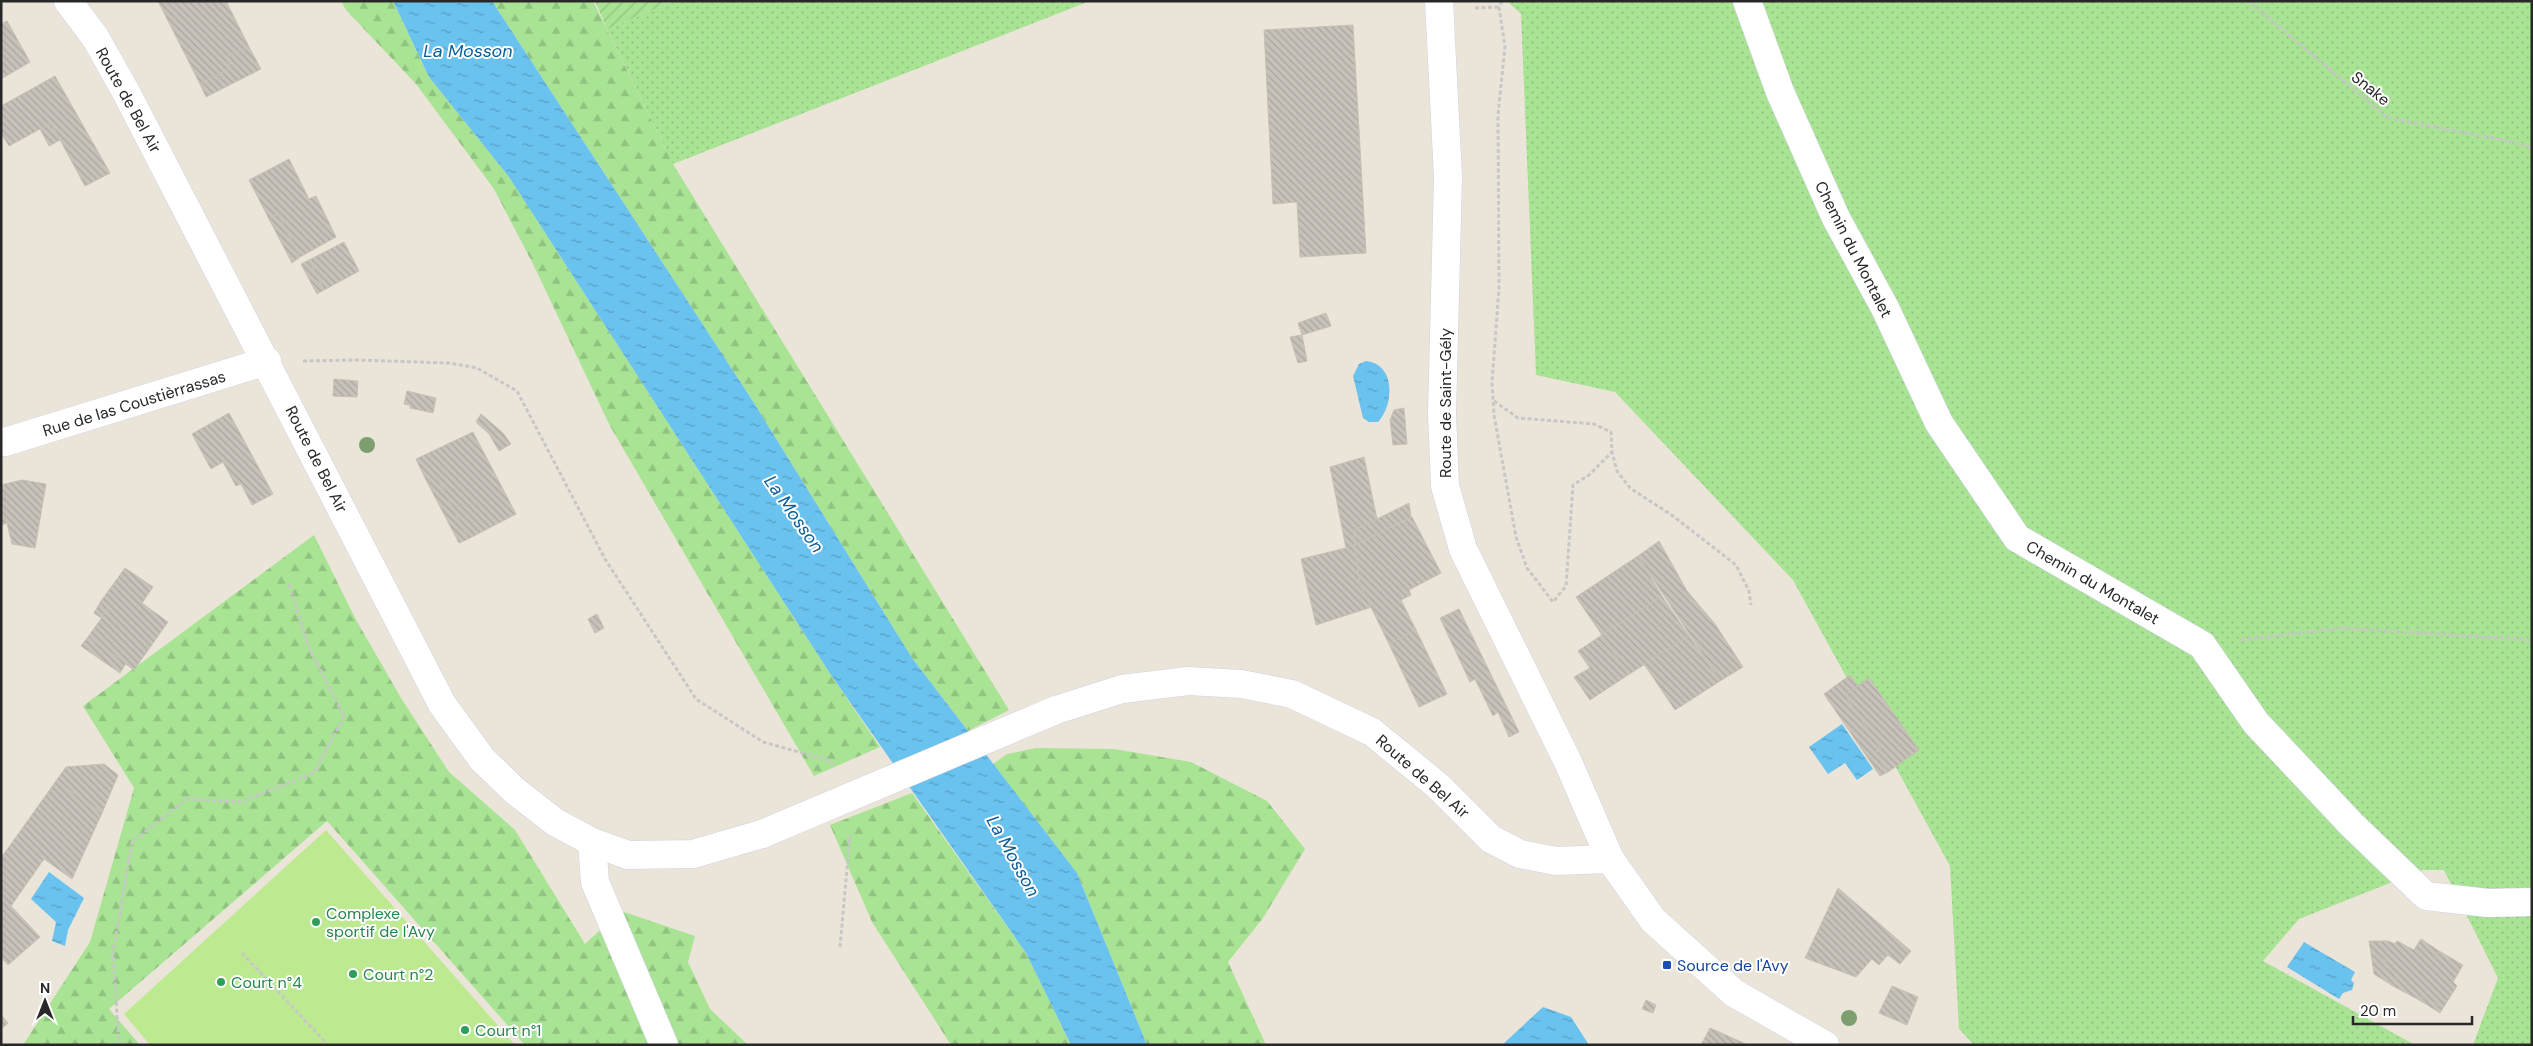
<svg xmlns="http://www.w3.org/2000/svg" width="2533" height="1046" font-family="'DM Sans',sans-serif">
  <defs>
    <pattern id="grass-dots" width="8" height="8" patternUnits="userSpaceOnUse" patternTransform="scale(1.25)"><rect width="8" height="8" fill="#a9e394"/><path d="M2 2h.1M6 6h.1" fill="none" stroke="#91c380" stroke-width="1.8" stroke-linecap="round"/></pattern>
    <pattern id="forest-firs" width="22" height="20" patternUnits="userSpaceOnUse" patternTransform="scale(1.25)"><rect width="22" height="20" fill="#a9e394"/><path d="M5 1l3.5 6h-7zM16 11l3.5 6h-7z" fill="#91c380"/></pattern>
    <pattern id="garden-furrows" width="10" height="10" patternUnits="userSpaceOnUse" patternTransform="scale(1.25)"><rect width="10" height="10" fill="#a9e394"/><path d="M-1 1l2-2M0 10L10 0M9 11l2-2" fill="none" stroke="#91c380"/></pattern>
    <pattern id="water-ripples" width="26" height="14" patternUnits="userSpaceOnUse" patternTransform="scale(1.25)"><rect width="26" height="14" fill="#6ac2ef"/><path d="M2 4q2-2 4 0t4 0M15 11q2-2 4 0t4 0" fill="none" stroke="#579ec2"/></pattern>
    <pattern id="building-back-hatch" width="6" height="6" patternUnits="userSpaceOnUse" patternTransform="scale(1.25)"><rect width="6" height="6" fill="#c6c1b9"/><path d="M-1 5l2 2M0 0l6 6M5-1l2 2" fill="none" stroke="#aaa69f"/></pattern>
  </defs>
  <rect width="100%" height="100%" fill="#ebe5d9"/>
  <g fill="url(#grass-dots)">
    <polygon points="675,1 1090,1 673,164 607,29"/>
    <polygon points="1507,1 2532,1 2532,1045 2473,1045 2498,978 2444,870 2423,870 2299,919 2263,961 2415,1045 1974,1045 1959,1029 1950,866 1793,580 1615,392 1536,375 1521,14"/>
  </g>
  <g fill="url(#forest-firs)">
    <polygon points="341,1 393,1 429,77 509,177 831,675 880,747 814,776 610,426 533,264 494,189 416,84 346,10"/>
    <polygon points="492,1 593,1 673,164 1009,710 968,731 912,658 754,403"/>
    <polygon points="314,535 355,618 401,698 449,772 515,830 585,944 621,911 695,936 688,962 710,1009 748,1045 525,1045 327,821 109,1009 140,1045 23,1045 90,942 134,788 83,706"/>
    <polygon points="1036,748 1114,749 1191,762 1267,801 1305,849 1263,918 1228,962 1266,1045 1147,1045 1077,873 993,764 1007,754"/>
    <polygon points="912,793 1026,953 1071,1045 951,1045 872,922 830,825"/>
  </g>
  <polygon fill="url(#garden-furrows)" points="595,1 675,1 607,29"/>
  <polygon fill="#bdea90" points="326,830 515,1045 150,1045 124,1014"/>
  <g fill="url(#water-ripples)">
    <polygon points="393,1 492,1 754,403 912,658 1077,873 1147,1045 1071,1045 1026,953 831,675 509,177 429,77"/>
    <path d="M1366 361C1396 364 1394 405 1378 422H1369L1363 418 1353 376 1359 364Z"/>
    <polygon points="1842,724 1873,769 1857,780 1845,763 1828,774 1809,747"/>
    <polygon points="49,872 84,898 68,930 65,946 52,941 56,922 31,899"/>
    <polygon points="2304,942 2355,972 2351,980 2354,983 2352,990 2343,993 2339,999 2287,967"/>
    <polygon points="1543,1007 1571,1017 1589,1045 1502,1045"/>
  </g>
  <g fill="url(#building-back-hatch)" stroke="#c6c1b3">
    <polygon points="158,1 226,1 249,47 226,57 231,68 200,84"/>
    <polygon points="7,21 30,62 1,79 1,24"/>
    <polygon points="1353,25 1366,253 1300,257 1297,202 1273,204 1264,30"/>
    <polygon points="249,47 261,69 206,97 200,84 231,68 226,57"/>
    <polygon points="55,76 110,173 85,186 51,123 9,146 1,133 1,106"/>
    <polygon points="51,123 60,140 49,146 40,129"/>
    <polygon points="289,159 309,199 316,196 336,237 300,257 278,214 269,219 249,180"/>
    <polygon points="278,214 300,257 292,263 269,219"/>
    <polygon points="344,242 359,271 324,290 309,260"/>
    <polygon points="309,260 324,290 317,294 301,264"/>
    <polygon points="1326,313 1331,326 1302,335 1298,323"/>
    <polygon points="1302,335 1307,361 1298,363 1290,337"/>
    <polygon points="334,379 358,381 357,397 333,396"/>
    <polygon points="407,391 436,398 433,413 410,408 410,405 404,404"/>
    <polygon points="1404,408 1407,444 1393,445 1390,420 1394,410"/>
    <polygon points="229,413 273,494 252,505 241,484 236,486 223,462 211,469 192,434"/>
    <polygon points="481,414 503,433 511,444 499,451 489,434 476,422"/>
    <polygon points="473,432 516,514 468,539 437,477 427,482 416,459"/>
    <polygon points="1364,457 1377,519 1353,531 1360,585 1372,607 1316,625 1301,559 1346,548 1330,467"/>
    <polygon points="437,477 468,539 459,543 427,482"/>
    <polygon points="22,480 46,484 35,548 12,544 7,523 1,525 1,485"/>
    <polygon points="1409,503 1411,517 1355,545 1353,531"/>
    <polygon points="1412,517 1441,573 1409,590 1411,595 1401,600 1416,630 1389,644 1360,585 1355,545"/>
    <polygon points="1659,541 1687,591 1715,624 1743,667 1720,681 1638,556"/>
    <polygon points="1638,556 1662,596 1602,635 1576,597"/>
    <polygon points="125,568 153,587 142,603 168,622 134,670 88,637 110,606 101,601"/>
    <polygon points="1662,596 1689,636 1628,675 1602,635"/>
    <polygon points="101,601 110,606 101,618 94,613"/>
    <polygon points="1459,609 1519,732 1509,737 1498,712 1493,716 1475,679 1470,682 1440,618"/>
    <polygon points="597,614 604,628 595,633 588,619"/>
    <polygon points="1416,630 1447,694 1419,707 1389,644"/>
    <polygon points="1602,635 1628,675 1590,700 1574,677 1590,668 1578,651"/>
    <polygon points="1689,636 1720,681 1675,710 1644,664"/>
    <polygon points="88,637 126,663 120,673 81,646"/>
    <polygon points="1850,675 1858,686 1845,695 1881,749 1875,753 1888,772 1880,776 1824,694"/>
    <polygon points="1869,678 1919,750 1888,772 1875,753 1881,749 1845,695"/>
    <polygon points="104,764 118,775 102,813 56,781 66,767"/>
    <polygon points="56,781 102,813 72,879 44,859 11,906 40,937 8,965 1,957 1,858"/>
    <polygon points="1838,888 1911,951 1900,964 1888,955 1879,965 1872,959 1856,977 1805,958"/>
    <polygon points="2421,939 2439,951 2435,959 2417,945"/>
    <polygon points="2369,941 2388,941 2395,944 2397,941 2414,950 2417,945 2435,959 2439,951 2463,965 2453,982 2457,986 2443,1008 2423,996 2421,1001 2393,986 2399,975 2384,966 2386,961 2371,953"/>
    <polygon points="2371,953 2386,961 2384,966 2399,975 2393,986 2374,974"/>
    <polygon points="1892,986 1918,997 1907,1025 1879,1013"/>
    <polygon points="2423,996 2443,1008 2440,1013 2421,1001"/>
    <polygon points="1646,1000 1656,1005 1653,1013 1642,1009"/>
    <polygon points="1,1015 8,1023 1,1029"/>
    <polygon points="1710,1028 1748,1045 1701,1045"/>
  </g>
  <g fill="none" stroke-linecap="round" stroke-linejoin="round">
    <defs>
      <g id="street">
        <polyline points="1747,1 1780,92 1836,218 1885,308 1939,423 2017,538 2202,645 2256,723 2352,825 2426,896 2488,903 2532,902"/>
        <polyline points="1,441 5,442 267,361"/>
        <polyline points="592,842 595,882 664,1045"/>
      </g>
      <g id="secondary">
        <polyline points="68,1 95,37 127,94 442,704 482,759 515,791 555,822 592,842 628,855 693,854 762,834"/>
        <polyline points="1439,1 1448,177 1442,414 1445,486 1463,549 1568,762 1610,859 1653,920 1734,993 1825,1045"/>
        <polyline points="1056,710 1122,689 1188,681 1241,684 1292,694 1372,732 1438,786 1491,839 1520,854 1556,861 1610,859"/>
      </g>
    </defs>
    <use href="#street" stroke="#cfd1e2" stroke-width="29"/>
    <use href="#secondary" stroke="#cfd1e2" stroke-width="29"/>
    <g stroke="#c7c7c7" stroke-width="3" stroke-dasharray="4 2.5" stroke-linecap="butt">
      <polyline points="1502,1 1499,7 1505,47 1498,115 1499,288 1492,383 1494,415 1516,537 1527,568 1553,602 1566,586 1573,485 1589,475 1612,452"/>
      <polyline points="2248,1 2388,118 2513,142 2532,148"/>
      <polyline points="1475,8 1499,7"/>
      <polyline points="303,361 357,360 449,363 477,368 517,391 605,559 696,699 763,742 831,761 833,767"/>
      <polyline points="1494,401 1518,418 1594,424 1611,432 1612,452 1617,471 1630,488 1673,516 1736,565 1749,591 1751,605"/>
      <polyline points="2241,640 2341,628 2532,640"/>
      <polyline points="840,947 850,835"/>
      <polyline points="242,953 328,1045"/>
      <polyline points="119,1045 113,953 132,842 187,799 241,802 314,773 344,716 309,648 289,584"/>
    </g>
    <use href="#street" stroke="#fff" stroke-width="28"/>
    <use href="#secondary" stroke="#fff" stroke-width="28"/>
    <defs>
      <polyline id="secondary-bridge" points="762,834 1056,710"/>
    </defs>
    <use href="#secondary-bridge" stroke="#cfd1e2" stroke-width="29" stroke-linecap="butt"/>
    <use href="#secondary-bridge" stroke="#fff" stroke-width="28"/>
  </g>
  <g fill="#7d9f6f">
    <circle cx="367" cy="445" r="8"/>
    <circle cx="1849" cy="1018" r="8"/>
  </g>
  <g fill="#2e9e5b" stroke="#fff" stroke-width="2">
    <circle cx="316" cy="922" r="5"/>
    <circle cx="353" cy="974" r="5"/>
    <circle cx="221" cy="982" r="5"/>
    <circle cx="465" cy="1030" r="5"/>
  </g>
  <rect fill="#1a4fb4" stroke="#fff" stroke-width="2" x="1662" y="960" width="10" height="10" rx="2.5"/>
  <g text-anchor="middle" stroke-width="4" stroke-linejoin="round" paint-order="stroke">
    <g font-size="16" fill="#282828" stroke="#fff">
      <text transform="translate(2371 88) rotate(39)" y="6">Snake</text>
      <text transform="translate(129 100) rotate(61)" y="6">Route de Bel Air</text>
      <text transform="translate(1854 249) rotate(63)" y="6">Chemin du Montalet</text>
      <text transform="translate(134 403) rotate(-17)" y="6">Rue de las Coustièrrassas</text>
      <text transform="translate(1445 403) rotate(-90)" y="6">Route de Saint-Gély</text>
      <text transform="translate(317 459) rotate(63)" y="6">Route de Bel Air</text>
      <text transform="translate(2093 582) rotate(30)" y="6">Chemin du Montalet</text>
      <text transform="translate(1423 776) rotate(41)" y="6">Route de Bel Air</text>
    </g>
    <g font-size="16" fill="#27864d" stroke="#fff" text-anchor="start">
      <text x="326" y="919">Complexe<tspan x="326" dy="18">sportif de l'Avy</tspan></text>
      <text x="363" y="980">Court n°2</text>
      <text x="231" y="988">Court n°4</text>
      <text x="475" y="1036">Court n°1</text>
    </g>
    <g font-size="16" fill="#164399" stroke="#fff" text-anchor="start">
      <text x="1677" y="971">Source de l'Avy</text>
    </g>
    <g font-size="18" font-style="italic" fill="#0c5e98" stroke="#fff">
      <text x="468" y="57">La Mosson</text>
      <text transform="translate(794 514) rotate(55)" y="6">La Mosson</text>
      <text transform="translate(1013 856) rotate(61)" y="6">La Mosson</text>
    </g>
  </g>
  <rect width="2533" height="1046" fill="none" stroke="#282828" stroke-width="5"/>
  <g transform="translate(45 1001)" stroke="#ffffff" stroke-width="4" paint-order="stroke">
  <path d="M0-4L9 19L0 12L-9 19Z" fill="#282828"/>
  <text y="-8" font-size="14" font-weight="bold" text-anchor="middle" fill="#282828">N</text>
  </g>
  <path d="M2353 1016v8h119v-8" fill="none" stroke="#282828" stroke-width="2.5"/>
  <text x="2360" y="1016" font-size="15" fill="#282828" stroke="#ffffff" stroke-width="4" paint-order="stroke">20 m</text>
</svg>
